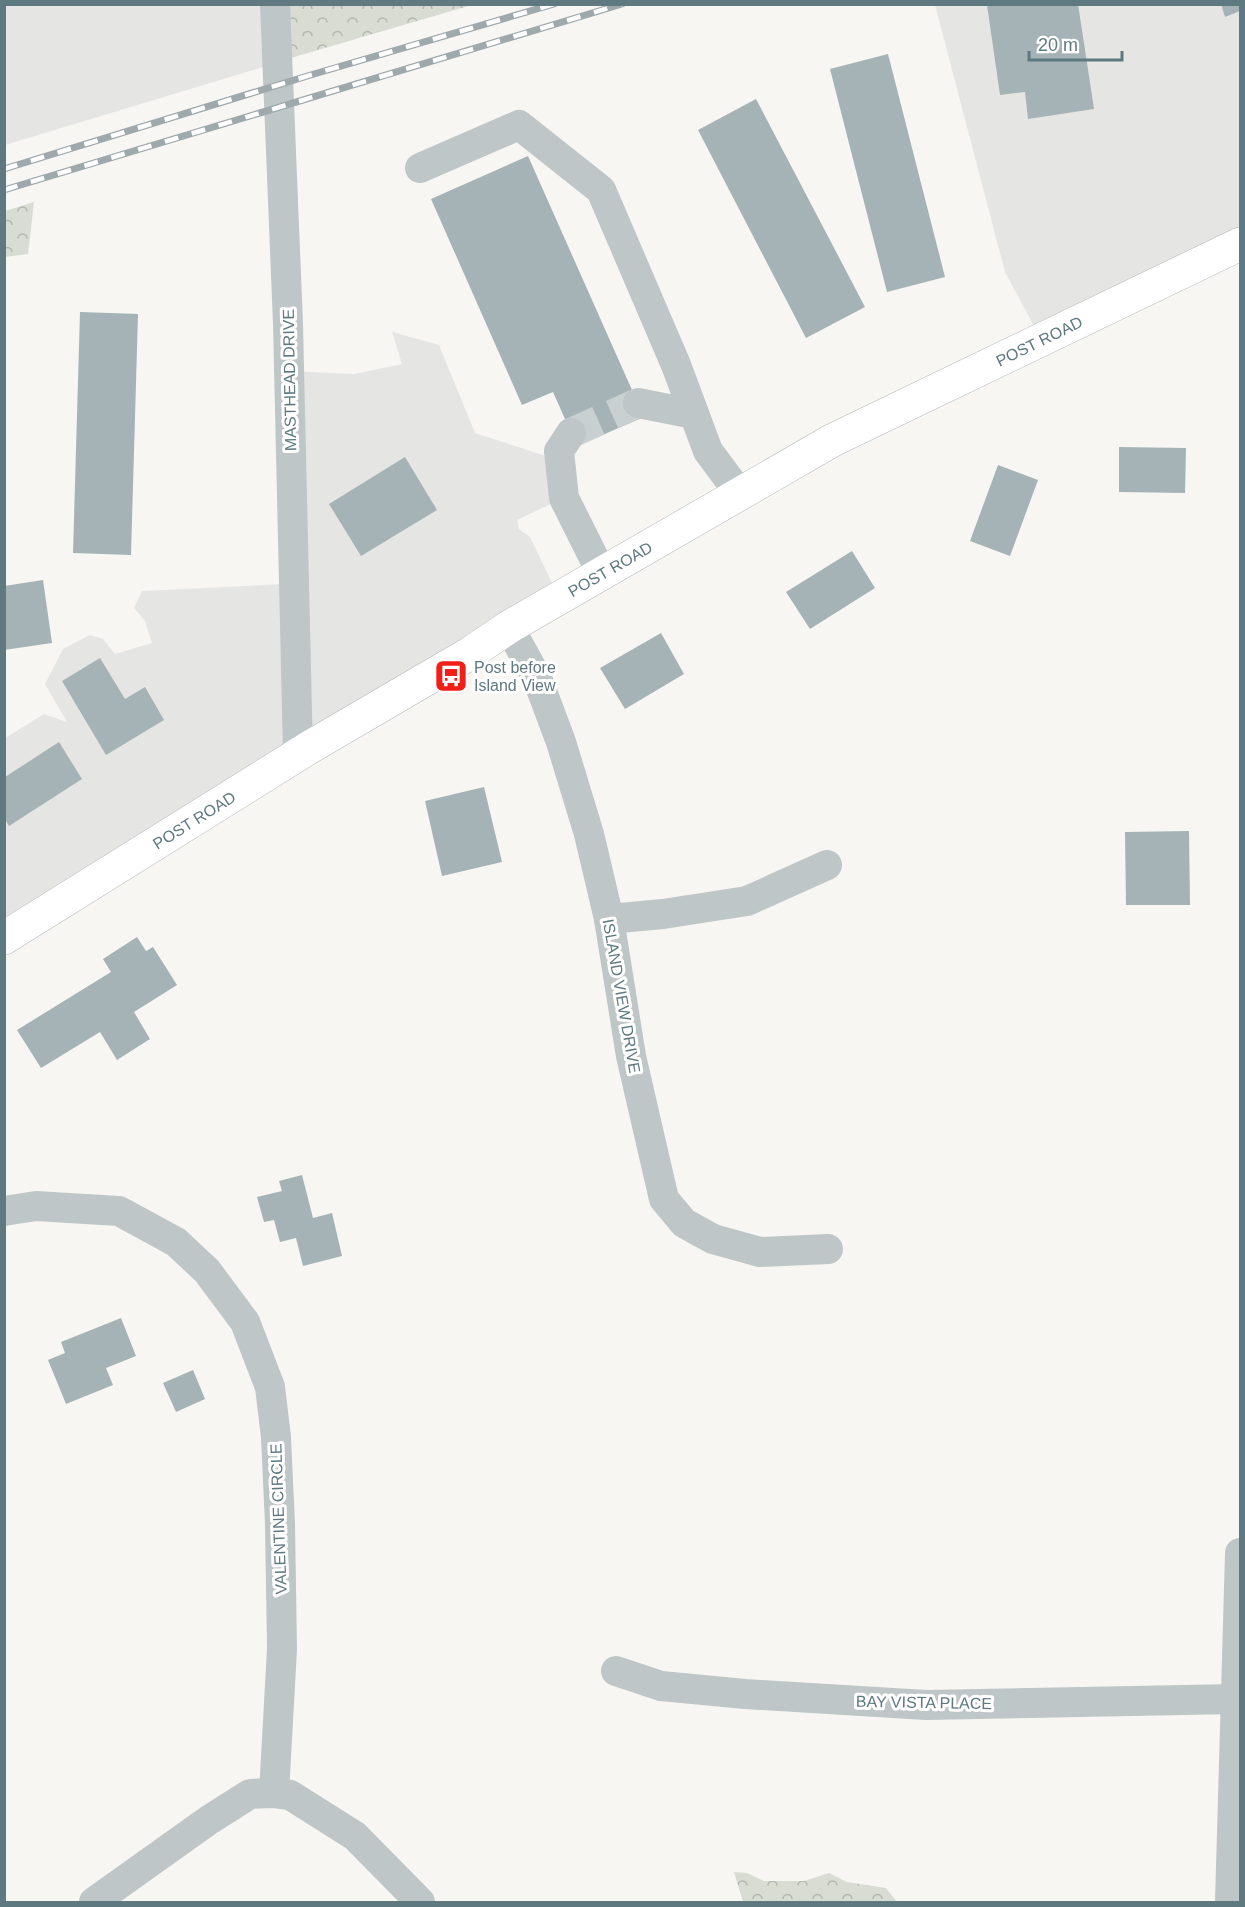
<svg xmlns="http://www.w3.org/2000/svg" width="1245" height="1907" font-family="Helvetica,sans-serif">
  <defs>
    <pattern id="forest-crowns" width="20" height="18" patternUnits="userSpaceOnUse" patternTransform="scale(1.5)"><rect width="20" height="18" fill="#d8dcd2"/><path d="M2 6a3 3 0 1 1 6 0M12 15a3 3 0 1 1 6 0" fill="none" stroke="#b2b7b0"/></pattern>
  </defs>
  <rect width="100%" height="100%" fill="#f7f6f3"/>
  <g fill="#e5e6e4">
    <polygon points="5,5 271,5 270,65 5,145"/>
    <polygon points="935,5 1240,5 1240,247 1041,339 1005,272"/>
    <polygon points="392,332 439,345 475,433 549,457 555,502 517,520 519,529 530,537 556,591 5,938 5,738 44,714 67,722 45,684 63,649 90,635 103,639 115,654 152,643 145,621 134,608 142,591 286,584 291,371 354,374 402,364"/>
  </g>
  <g fill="url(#forest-crowns)">
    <polygon points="271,5 472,5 284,60"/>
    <polygon points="34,202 28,254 5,257 5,211"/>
    <polygon points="734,1872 747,1873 764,1881 804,1881 829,1873 847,1882 886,1888 897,1902 743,1902"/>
  </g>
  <g fill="#a5b3b6">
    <polygon points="992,4 1029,4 1029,6 1078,4 1094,109 1028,119 1025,92 1000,95 987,5"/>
    <polygon points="1221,4 1240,4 1240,11 1225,17"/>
    <polygon points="888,54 945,277 887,292 830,69"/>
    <polygon points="756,99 865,307 806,338 698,130"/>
    <polygon points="528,156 644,417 577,446 553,392 522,405 431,199"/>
    <polygon points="80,312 138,314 131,555 73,553"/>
    <polygon points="1119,447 1186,448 1185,493 1119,492"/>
    <polygon points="405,457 437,510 361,556 329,504"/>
    <polygon points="998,465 1038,480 1010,556 970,541"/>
    <polygon points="852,551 875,588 810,629 786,592"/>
    <polygon points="43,580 52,643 4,650 4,586"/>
    <polygon points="661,633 684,674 625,709 600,668"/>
    <polygon points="100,658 125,699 145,687 164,720 106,755 62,681"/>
    <polygon points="59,742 82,779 9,826 5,819 5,777"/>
    <polygon points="484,787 502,862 442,876 425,801"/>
    <polygon points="1189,831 1190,905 1126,905 1125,832"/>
    <polygon points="137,937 146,951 153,947 177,985 134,1012 150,1039 117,1060 100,1032 41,1068 17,1030 111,972 103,959"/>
    <polygon points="302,1175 313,1218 332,1213 342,1256 303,1266 296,1238 280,1242 274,1220 264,1222 257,1197 282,1191 279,1181"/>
    <polygon points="121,1318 136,1356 106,1368 113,1385 66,1404 48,1360 65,1353 61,1342"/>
    <polygon points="193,1370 205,1399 176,1412 163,1383"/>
  </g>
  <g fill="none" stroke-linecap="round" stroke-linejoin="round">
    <polyline stroke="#c9d0d1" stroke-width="30" stroke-dasharray="30 15" stroke-linecap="butt" points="571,433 638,403"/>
    <defs>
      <polyline id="major" points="4,938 310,747 469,654 509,627 833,440 1240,244"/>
    </defs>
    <use href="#major" stroke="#b0b8bb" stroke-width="34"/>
    <g stroke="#bfc6c8" stroke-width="30">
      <polyline points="275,4 288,324 298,755"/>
      <polyline points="420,168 519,125 601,190 676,365 708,451 740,494"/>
      <polyline points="638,403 694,414"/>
      <polyline points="571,433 559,451 564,498 602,574"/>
      <polyline points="509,627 537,678 561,742 589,834 609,919 631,1056 664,1199 684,1223 713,1239 760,1252 828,1249"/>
      <polyline points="609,919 663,914 747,901 827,865"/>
      <polyline points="4,1211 36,1206 119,1211 176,1242 207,1271 245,1322 270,1387 276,1437 280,1524 282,1649 274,1793"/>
      <polyline points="616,1671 661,1686 745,1694 926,1705 1235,1699"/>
      <polyline points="94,1902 209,1820 250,1794 274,1793 290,1795 355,1836 420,1902"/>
      <polyline points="1230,1902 1240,1553"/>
    </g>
    <use href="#major" stroke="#fff" stroke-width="33"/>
    <defs>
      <g id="rail">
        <polyline points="4,169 314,74 554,4"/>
        <polyline points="4,190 622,4"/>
      </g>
    </defs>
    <use href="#rail" stroke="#9ea9ad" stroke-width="7"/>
    <use href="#rail" stroke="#fff" stroke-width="4.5" stroke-dasharray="14" stroke-linecap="butt"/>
  </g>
  <defs>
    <symbol id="bus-square" viewBox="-11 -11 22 22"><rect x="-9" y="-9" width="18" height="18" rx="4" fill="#f21f18" stroke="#fff"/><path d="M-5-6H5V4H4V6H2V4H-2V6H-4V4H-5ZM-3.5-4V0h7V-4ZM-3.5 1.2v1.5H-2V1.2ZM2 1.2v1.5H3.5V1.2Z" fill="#fff"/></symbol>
  </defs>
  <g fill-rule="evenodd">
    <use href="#bus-square" x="432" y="657" width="38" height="38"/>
  </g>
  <g text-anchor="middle" stroke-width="6" stroke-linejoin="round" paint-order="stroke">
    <g font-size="16" fill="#5f7981" stroke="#fff">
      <text transform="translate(1039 341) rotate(-26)" y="6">POST ROAD</text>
      <text transform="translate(289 380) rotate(-91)" y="6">MASTHEAD DRIVE</text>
      <text transform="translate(610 569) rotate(-30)" y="6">POST ROAD</text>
      <text transform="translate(194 820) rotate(-32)" y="6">POST ROAD</text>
      <text transform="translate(622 996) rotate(80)" y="6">ISLAND VIEW DRIVE</text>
      <text transform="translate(278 1519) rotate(-92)" y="6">VALENTINE CIRCLE</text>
      <text transform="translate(924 1702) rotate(1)" y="6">BAY VISTA PLACE</text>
    </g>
    <g font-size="16" fill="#5f7981" stroke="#fff" text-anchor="start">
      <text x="474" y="673">Post before<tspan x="474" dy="18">Island View</tspan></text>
    </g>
  </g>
  <rect width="1245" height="1907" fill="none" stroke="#5f7981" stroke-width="12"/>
  <path d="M1029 51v9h93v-9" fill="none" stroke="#5f7981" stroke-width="3"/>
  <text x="1038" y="51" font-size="18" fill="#5f7981" stroke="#ffffff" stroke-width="4.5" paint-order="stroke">20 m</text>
</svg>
